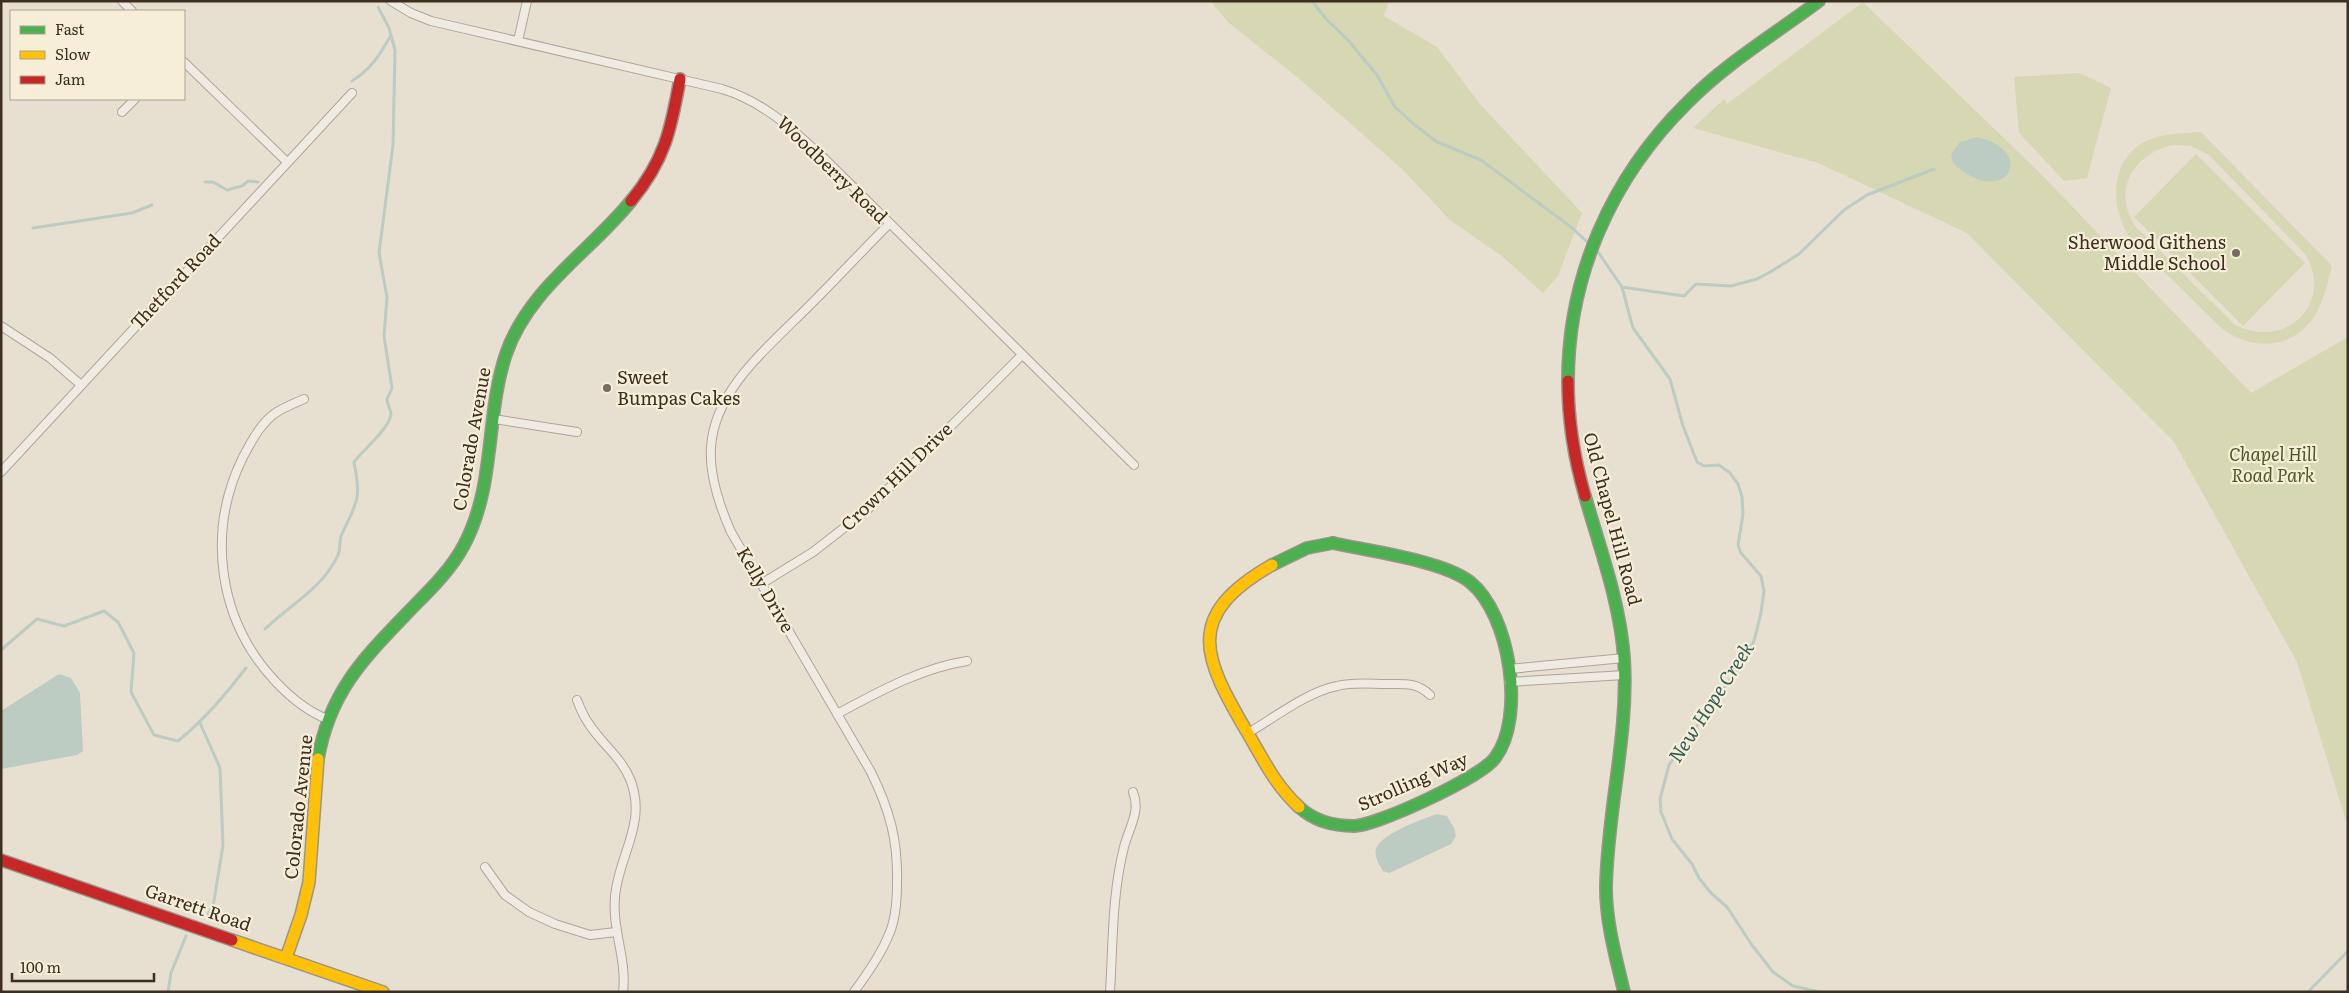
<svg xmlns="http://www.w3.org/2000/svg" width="2349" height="993" font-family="Literata,serif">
  <rect width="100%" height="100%" fill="#e7e0d1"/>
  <g fill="#d6d7b3" fill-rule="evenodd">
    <polygon points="1210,1 1389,1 1384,16 1437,47 1480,104 1582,213 1558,276 1543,293 1503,257 1450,220 1402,169 1302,81 1229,23"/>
    <polygon points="1863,2 2041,174 2251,393 2348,337 2348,821 2346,821 2297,662 2174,442 1967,233 1818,163 1693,128 1724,99 1727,104"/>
    <polygon points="2079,73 2111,88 2087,178 2064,181 2019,133 2014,77"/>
    <path d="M2201 132 2332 266C2328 280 2325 296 2318 310 2297 350 2253 353 2220 327L2131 239C2107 206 2110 152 2154 138 2169 133 2186 133 2201 132ZM2173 145 2191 146 2209 155 2305 254C2335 303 2285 352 2234 324L2135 226C2112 190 2133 154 2173 145Z"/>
    <polygon points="2196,154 2305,263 2243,326 2134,217"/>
  </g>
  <g fill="#bcccc2">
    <path d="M1977 137C2040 152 2004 211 1953 163L1951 154 1960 142Z"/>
    <polygon points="59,674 71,678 80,693 83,751 77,755 1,769 1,711"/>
    <path d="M1437 814 1447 816 1454 828 1456 836 1451 844 1394 871 1389 873 1383 871C1379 865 1374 856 1376 849 1380 834 1423 819 1437 814Z"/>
  </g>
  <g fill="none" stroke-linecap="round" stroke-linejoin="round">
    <g stroke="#bcccc2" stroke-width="3">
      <polyline points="1312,1 1326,19 1348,40 1377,75 1395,107 1415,125 1437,142 1481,160 1571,227 1598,252 1622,287 1633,328 1670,379 1683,426 1697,462 1704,466 1719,465 1730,473 1738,484 1742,497 1743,514 1738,545 1741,553 1761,576 1764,591 1761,613 1754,641 1739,667 1669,765 1660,799 1661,812 1672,839 1692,864 1699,878 1711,893 1727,907 1752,945 1773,972 1793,986 1820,992"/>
      <path d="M352 81C371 69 380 55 391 35"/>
      <polyline points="205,182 213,182 227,190 242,186 248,181 258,182"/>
      <polyline points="33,228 132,213 152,205"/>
      <polyline points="1622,287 1684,296 1696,284 1731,286 1757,279 1772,271 1799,254 1844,210 1867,195 1934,169"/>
      <path d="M265 629C290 605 323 588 338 555 341 549 339 542 341 536 356 503 362 501 354 462 362 451 390 428 391 414 391 410 387 404 387 399L392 388 384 336 387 297 379 253 393 145 395 50 389 28 378 7"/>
      <path d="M1 650 37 619 64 626 104 611 118 622 134 653 131 692 154 735 178 741C205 719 225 695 246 668"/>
      <polyline points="200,723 220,768 223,845 213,907 208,914"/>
      <polyline points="168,992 171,973 186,936"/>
      <polyline points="2308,992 2348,951"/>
    </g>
    <defs>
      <g id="street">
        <polyline points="122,1 132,11"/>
        <path d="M391 1 411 13 431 21 722 89C765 102 794 131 826 160L1134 465"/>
        <polyline points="518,41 527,1"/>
        <polyline points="184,62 287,162"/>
        <polyline points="122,112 135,99"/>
        <polyline points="1,326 50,358 81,385"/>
        <path d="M304 399C295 403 285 407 277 412 262 421 251 442 243 457 206 532 218 621 276 682 291 698 307 711 327 719"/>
        <polyline points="494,419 577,432"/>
        <polyline points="1,472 352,93"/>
        <polyline points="761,584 813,552 867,510 1022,355"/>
        <polyline points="1509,669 1624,658"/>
        <polyline points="1509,682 1625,675"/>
        <path d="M577 700C580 708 584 717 589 724 601 743 621 757 630 779 648 823 618 856 615 897 612 930 627 959 623 992"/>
        <path d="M837 714C878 692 921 668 967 661"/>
        <path d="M1248 733C1274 718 1307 692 1337 686 1353 682 1370 684 1387 684 1404 684 1417 682 1430 695"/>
        <polyline points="485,867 505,895 529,912 555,924 590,935 616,932"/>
        <path d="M854 992C867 974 882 953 890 932 896 917 897 900 897 883 898 840 890 811 871 772L731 532C720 507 709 475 711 447 715 387 773 343 812 303 838 277 863 250 889 224"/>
        <path d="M1110 992C1113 943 1112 894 1124 847 1129 828 1141 811 1133 792"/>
      </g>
      <g id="fast">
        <path d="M1568 381C1568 275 1612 177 1687 103 1726 63 1775 34 1819 1"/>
        <path d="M1585 496C1600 549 1620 602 1624 658 1629 735 1607 811 1606 888 1606 923 1616 958 1624 992"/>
        <polyline points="1272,565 1307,548 1333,543"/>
        <path d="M318 759C330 689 367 655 414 606 432 588 452 568 464 545 496 485 485 417 506 354 529 288 589 253 631 201"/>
        <path d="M1299 807C1314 821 1333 826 1354 826 1379 825 1481 777 1495 758 1526 717 1510 614 1470 582 1444 561 1369 551 1333 543"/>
      </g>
      <g id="slow">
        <path d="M1272 565C1183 616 1203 657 1247 732 1263 759 1275 785 1299 807"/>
        <polyline points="232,940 383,992"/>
        <polyline points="286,958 301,915 309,882 318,759"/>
      </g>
      <g id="jam">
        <path d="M631 201C665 160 671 129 680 79"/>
        <path d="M1568 381C1568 420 1574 458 1585 496"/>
        <polyline points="1,860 232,940"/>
      </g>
    </defs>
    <use href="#street" stroke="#ada599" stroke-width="10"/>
    <use href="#fast" stroke="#9c958a" stroke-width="14"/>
    <use href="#slow" stroke="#9c958a" stroke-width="14"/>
    <use href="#jam" stroke="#9c958a" stroke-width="14"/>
    <use href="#street" stroke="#efebe3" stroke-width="8"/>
    <use href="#fast" stroke="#4caf50" stroke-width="11"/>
    <use href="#slow" stroke="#ffc107" stroke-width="11"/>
    <use href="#jam" stroke="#c62828" stroke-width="11"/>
  </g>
  <g fill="#786c5e" stroke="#f7eed8" stroke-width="2">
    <circle cx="2236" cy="253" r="5"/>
    <circle cx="607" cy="388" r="5"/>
  </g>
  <g text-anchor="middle" stroke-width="4.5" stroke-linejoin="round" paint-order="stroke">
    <g font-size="18" fill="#3d2e20" stroke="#f7eed8">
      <text transform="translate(832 170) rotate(44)" y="6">Woodberry Road</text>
      <text transform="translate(176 282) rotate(-47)" y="6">Thetford Road</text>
      <text transform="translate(472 439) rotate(-80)" y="6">Colorado Avenue</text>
      <text transform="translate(897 477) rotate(-44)" y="6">Crown Hill Drive</text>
      <text transform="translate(1612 519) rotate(75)" y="6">Old Chapel Hill Road</text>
      <text transform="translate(765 590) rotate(60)" y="6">Kelly Drive</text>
      <text transform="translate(1413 782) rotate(-24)" y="6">Strolling Way</text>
      <text transform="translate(299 807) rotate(-84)" y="6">Colorado Avenue</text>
      <text transform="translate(198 908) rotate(19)" y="6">Garrett Road</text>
    </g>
    <g font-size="18" fill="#3d2e20" stroke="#f7eed8" text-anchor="end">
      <text x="2226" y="249">Sherwood Githens<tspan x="2226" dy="21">Middle School</tspan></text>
      <text x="617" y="384" text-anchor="start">Sweet<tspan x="617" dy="21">Bumpas Cakes</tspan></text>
    </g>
    <g font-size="18" font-style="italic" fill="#4d5a26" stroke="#f7eed8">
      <text x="2273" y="461">Chapel Hill<tspan x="2273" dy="21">Road Park</tspan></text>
    </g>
    <g font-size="19" font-style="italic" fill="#2f5d5a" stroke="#f7eed8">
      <text transform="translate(1711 702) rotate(-57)" y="7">New Hope Creek</text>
    </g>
  </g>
  <rect width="2349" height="993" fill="none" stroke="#3d2e20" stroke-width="5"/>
  <rect x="10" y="10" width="175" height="90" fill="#f7eed8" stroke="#ada18e"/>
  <rect x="20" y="26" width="25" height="8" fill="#4caf50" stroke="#ada18e"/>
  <text x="55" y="35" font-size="15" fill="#3d2e20">Fast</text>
  <rect x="20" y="51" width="25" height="8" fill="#ffc107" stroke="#ada18e"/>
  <text x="55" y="60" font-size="15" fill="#3d2e20">Slow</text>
  <rect x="20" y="76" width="25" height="8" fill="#c62828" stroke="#ada18e"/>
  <text x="55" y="85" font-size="15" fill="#3d2e20">Jam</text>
  <path d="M12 973v8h142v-8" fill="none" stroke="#3d2e20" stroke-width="2.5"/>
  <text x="20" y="973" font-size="15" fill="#3d2e20" stroke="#f7eed8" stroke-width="4" paint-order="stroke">100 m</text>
</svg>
